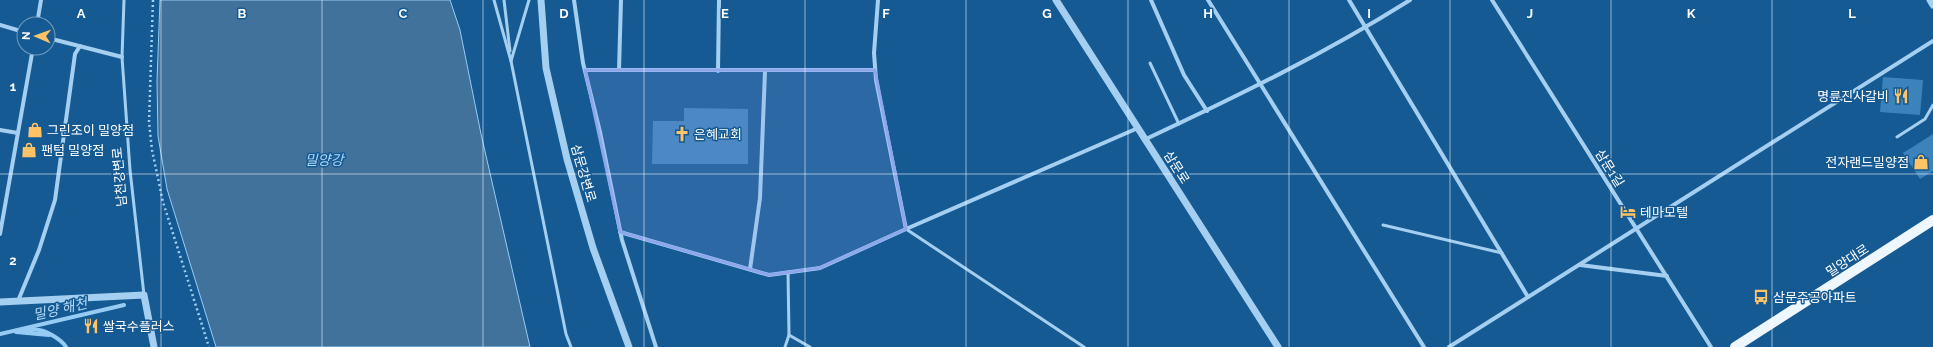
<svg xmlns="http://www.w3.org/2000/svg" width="1933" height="347" font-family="Raleway,'Noto Sans KR',sans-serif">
  <rect width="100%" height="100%" fill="#155a93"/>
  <polygon fill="#41729c" stroke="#96ccf4" points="160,0 450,0 460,30 481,134 530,347 216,347 167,189 158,136 157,81"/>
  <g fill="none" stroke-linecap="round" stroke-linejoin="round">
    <g stroke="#96ccf4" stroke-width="4">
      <polyline points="0,334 124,305"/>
      <path d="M49 335 16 332C23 332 32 329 39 330 47 331 62 340 66 347"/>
    </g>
  </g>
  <g fill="#3d83bb">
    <polygon points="1883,77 1923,80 1920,115 1880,112"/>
    <polygon points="684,108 748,109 748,164 652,164 653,121 684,121"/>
    <polygon points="1933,134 1933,171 1920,179 1903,153"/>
  </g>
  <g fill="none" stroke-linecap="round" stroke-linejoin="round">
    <polyline stroke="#a4cff1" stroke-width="2.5" stroke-dasharray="2 3" stroke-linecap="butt" points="153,0 149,122 152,150 163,202 209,347"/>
    <g stroke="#a4cff1" stroke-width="3">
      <polyline points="124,0 122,57 130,170 144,295"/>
      <polyline points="494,0 511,61 566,334 571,347"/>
      <polyline points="504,0 510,51"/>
      <polyline points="511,61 529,0"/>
      <polyline points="1150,63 1179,124"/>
      <polyline points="1897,137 1925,119 1933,105"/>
      <polyline points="1383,225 1502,253"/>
      <polyline points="906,229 1084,347"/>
      <polyline points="789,335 810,347"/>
      <polyline points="785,347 789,335 788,272"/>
    </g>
    <g stroke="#a4cff1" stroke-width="4">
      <polyline points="574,0 583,63 600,132 622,240 656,347"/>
      <polyline points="878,0 874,53 876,80 906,229 1138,128"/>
      <polyline points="1151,0 1184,75 1207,111"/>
      <polyline points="1208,0 1424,347"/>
      <polyline points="1349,0 1528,297"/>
      <polyline points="1492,0 1711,347"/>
      <polyline points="37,24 41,0"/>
      <polyline points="0,25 24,32"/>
      <polyline points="48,38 122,57"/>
      <polyline points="585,70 875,70"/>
      <polyline points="619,70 621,0"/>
      <polyline points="718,71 719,0"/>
      <polyline points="0,130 18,133"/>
      <path d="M1146 139C1236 97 1326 53 1410 0"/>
      <polyline points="620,232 769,275 820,268 906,229"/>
      <polyline points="0,234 33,48"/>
      <polyline points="1580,265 1667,276"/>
      <polyline points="750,269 760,198 765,71"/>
      <polyline points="18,301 39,250 55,200 75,54 80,46"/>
      <polyline points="1449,347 1933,41"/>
    </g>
    <g stroke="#a4cff1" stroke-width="7">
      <polyline points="541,0 546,68 567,159 593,248 629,347"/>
      <polyline points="1056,0 1278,347"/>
      <polyline points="1930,0 1933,5"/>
      <polyline points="0,302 144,295 154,347"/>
    </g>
    <polyline stroke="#eef7ff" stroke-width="10" points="1735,347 1933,220"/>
  </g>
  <path fill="#8ea6ec" fill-opacity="0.2" stroke="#8ea6ec" stroke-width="3" stroke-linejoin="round" d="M585 70H875L906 229 820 268 769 275 620 232Z"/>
  <path fill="none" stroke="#fff" stroke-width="1" stroke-opacity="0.55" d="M161 0V347M322 0V347M483 0V347M644 0V347M805 0V347M966 0V347M1128 0V347M1289 0V347M1450 0V347M1611 0V347M1772 0V347M0 174H1933"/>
  <defs>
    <symbol id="restaurant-bare" viewBox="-9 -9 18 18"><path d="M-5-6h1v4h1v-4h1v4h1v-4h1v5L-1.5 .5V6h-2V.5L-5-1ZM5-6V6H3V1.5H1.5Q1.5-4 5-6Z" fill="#ffc264" stroke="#155a93" stroke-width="2.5" paint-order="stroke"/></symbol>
    <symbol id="shop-bare" viewBox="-9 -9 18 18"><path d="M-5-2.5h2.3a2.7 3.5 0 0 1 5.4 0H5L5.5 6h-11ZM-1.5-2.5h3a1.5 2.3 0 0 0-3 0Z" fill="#ffc264" stroke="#155a93" stroke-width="2.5" paint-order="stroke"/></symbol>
    <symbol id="church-bare" viewBox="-9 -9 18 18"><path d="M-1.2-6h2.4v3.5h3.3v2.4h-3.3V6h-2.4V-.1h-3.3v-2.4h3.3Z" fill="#ffc264" stroke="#155a93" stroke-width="2.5" paint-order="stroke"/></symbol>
    <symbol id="hotel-bare" viewBox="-9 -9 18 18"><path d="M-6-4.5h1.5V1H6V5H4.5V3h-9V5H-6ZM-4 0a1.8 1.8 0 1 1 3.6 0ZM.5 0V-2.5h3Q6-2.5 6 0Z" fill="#ffc264" stroke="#155a93" stroke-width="2.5" paint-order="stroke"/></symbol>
    <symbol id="bus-bare" viewBox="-9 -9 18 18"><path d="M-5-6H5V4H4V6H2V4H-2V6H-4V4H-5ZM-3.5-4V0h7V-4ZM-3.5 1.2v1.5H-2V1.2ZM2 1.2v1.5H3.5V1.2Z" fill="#ffc264" stroke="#155a93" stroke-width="2.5" paint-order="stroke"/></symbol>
  </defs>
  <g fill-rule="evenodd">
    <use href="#restaurant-bare" x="1890" y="85" width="22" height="22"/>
    <use href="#shop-bare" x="24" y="119" width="22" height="22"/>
    <use href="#church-bare" x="671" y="123" width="22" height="22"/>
    <use href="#shop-bare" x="18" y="139" width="22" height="22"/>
    <use href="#shop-bare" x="1910" y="151" width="22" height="22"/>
    <use href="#hotel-bare" x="1617" y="201" width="22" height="22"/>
    <use href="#bus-bare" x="1750" y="286" width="22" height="22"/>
    <use href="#restaurant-bare" x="80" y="315" width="22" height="22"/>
  </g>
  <g text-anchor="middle" stroke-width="3" stroke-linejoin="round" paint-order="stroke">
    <g font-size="13" fill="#fff" stroke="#155a93" text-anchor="start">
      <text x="1889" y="101" text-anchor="end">명륜진사갈비</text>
      <text x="47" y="135">그린조이 밀양점</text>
      <text x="694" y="139">은혜교회</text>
      <text x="41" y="155">팬텀 밀양점</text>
      <text x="1909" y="167" text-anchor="end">전자랜드밀양점</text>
      <text x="1640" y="217">테마모텔</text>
      <text x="1773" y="302">삼문주공아파트</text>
      <text x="103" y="331">쌀국수플러스</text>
    </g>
    <g font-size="13" fill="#fff" stroke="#155a93">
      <text transform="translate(1177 167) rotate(58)" y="5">삼문로</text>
      <text transform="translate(1610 168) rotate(58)" y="5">삼문1길</text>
      <text transform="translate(584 173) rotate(74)" y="5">삼문강변로</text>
      <text transform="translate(119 177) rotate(-95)" y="5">남천강변로</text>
      <text transform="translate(1847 260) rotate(-33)" y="5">밀양대로</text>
    </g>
    <g font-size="14" font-style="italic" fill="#b0d9f8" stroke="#155a93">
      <text x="324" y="165">밀양강</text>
      <text transform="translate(60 309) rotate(-13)" y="5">밀양 해천</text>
    </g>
  </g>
  <g font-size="13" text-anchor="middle" font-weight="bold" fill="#fff" stroke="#155a93" stroke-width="3" stroke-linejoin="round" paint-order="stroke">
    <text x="81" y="18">A</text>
    <text x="242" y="18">B</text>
    <text x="403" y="18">C</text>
    <text x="564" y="18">D</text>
    <text x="725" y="18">E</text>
    <text x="886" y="18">F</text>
    <text x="1047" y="18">G</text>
    <text x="1208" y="18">H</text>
    <text x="1369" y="18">I</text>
    <text x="1530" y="18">J</text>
    <text x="1691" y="18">K</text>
    <text x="1852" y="18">L</text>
    <text x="13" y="91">1</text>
    <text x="13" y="265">2</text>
  </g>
  <g transform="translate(36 36) rotate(272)"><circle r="19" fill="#155a93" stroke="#739cbe"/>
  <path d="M0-3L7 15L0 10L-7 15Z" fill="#ffc264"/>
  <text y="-6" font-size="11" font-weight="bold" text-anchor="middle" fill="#ffffff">N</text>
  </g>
</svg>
